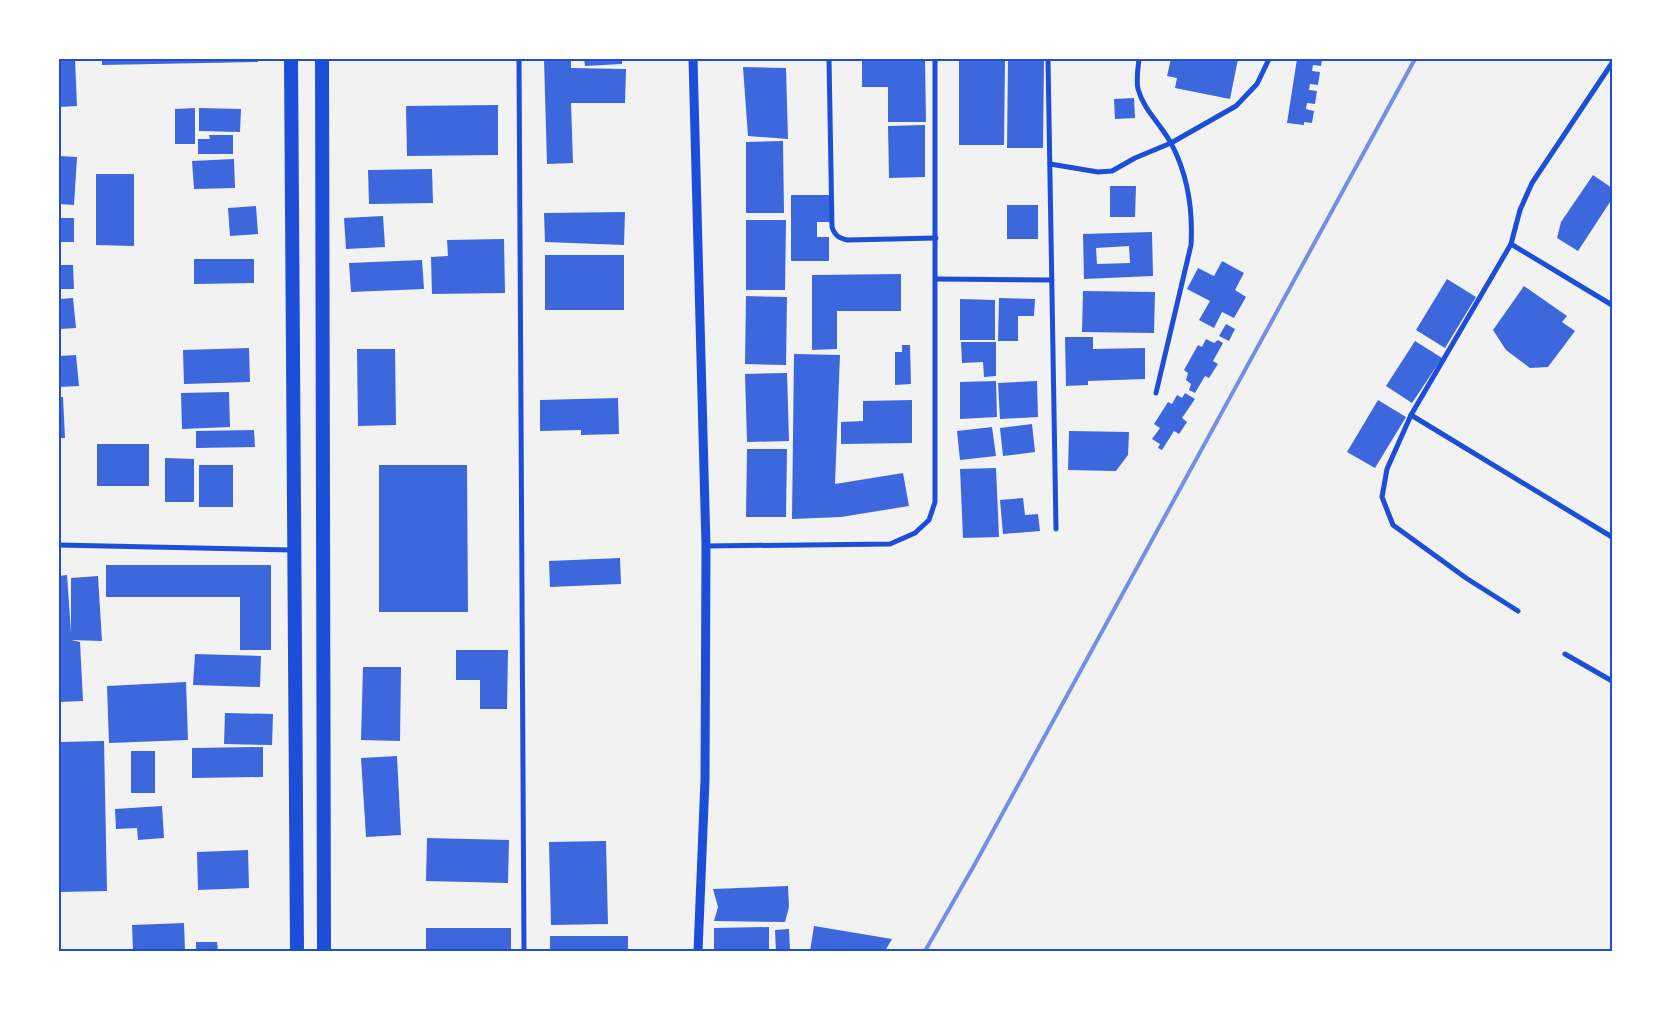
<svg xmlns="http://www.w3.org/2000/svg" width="1671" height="1010" font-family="'Nunito Sans',sans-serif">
  <rect width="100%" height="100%" fill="#f2f2f2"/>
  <g fill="#3d67dc" fill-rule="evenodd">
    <polygon points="59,59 75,59 77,106 59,107"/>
    <polygon points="102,59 258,59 258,62 102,65"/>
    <polygon points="544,59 571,59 571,68 626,69 625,103 571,103 573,163 547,164"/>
    <polygon points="584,59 622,59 622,64 585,66"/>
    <polygon points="862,59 925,59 926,122 888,122 888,87 862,87"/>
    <polygon points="959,59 1005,59 1004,145 959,145"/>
    <polygon points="1008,59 1044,59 1043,148 1007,148"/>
    <polygon points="1171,59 1238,59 1230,99 1175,88 1177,78 1167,76"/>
    <polygon points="1297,59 1322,59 1321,66 1313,65 1312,71 1320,72 1318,85 1310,84 1309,90 1317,91 1315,104 1307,103 1306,109 1314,111 1312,123 1304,122 1304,125 1287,123"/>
    <polygon points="743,67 786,68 788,139 748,136"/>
    <polygon points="1134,98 1135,118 1115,119 1114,99"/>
    <polygon points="498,105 498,155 407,156 406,106"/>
    <polygon points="195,108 195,144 175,144 175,109"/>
    <polygon points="199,108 241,109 240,132 199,131"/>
    <polygon points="925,125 925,177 889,178 888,126"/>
    <polygon points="209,135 233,135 233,154 198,154 198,139 210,139"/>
    <polygon points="783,141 784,213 746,213 746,142"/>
    <polygon points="59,156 77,157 74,205 59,204"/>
    <polygon points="234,159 235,188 194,189 192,161"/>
    <polygon points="432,169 433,203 369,204 368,170"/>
    <polygon points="96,174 134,174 134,246 96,245"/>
    <polygon points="1593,175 1612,188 1612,199 1578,251 1557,238 1561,222"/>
    <polygon points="1110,186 1136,186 1135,217 1110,217"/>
    <polygon points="791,195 831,195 831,222 817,222 817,237 829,237 829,261 791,261"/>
    <rect x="1007" y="205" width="31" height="34"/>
    <polygon points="256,206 258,234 230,236 228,208"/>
    <polygon points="625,212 624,245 545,242 544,213"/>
    <polygon points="383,216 385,247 346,249 344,218"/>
    <rect x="59" y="218" width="15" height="24"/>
    <polygon points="746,220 786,220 785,290 746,290"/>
    <path d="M1152 232 1153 276 1084 279 1083 234ZM1129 246 1130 263 1097 264 1096 248Z"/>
    <polygon points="504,239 505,293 432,294 431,257 448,256 447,240"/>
    <rect x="545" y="255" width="79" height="55"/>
    <polygon points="194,259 254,259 254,283 194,284"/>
    <polygon points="422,260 424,289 351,292 349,263"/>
    <polygon points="1222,261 1244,273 1235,290 1246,297 1234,318 1222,312 1214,328 1199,320 1210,301 1187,289 1198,268 1214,276"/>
    <polygon points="59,265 73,265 74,289 59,289"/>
    <polygon points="901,274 901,311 837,311 837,349 812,350 812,275"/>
    <polygon points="1447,279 1476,297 1445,348 1416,330"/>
    <polygon points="1524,286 1567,316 1562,322 1575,331 1548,367 1530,368 1506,350 1493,330"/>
    <polygon points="1083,291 1155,292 1154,333 1082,332"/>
    <polygon points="746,296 787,297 786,365 745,364"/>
    <polygon points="73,298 76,328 59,329 59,299"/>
    <polygon points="999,298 1035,299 1034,316 1018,316 1018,341 998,341"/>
    <polygon points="960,299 995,300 995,340 960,340"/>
    <polygon points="1226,324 1235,329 1229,341 1219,336"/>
    <polygon points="1065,337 1093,337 1093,349 1145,348 1145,379 1088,381 1088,385 1066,386"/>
    <polygon points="1206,339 1214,343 1218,340 1223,343 1213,361 1218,364 1209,378 1205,376 1195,393 1189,390 1191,384 1186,380 1188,373 1184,370 1198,345 1202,347"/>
    <polygon points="1415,341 1442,358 1412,403 1386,386"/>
    <polygon points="961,342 996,342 996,376 984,377 983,362 962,363"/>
    <polygon points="902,345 910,345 911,384 895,385 895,352 902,352"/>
    <polygon points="249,348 250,382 184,384 183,350"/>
    <polygon points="357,349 395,349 396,425 358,426"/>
    <polygon points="794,354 840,355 835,484 903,473 909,506 841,517 792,519"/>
    <polygon points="76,355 79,386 59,387 59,356"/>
    <polygon points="787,373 789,441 747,442 745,374"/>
    <polygon points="996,381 997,417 960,419 960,382"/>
    <polygon points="1037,381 1038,417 1000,419 998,383"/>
    <polygon points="229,392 230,427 182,429 181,393"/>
    <polygon points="1185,393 1195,399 1182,418 1187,422 1179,434 1174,431 1162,450 1158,448 1160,444 1152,439 1160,428 1154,424 1168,402 1172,404 1177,395 1182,398"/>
    <polygon points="59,397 63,397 65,438 59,438"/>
    <polygon points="618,398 619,434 581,435 581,430 540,431 540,400"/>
    <polygon points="912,400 912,443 841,444 841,422 863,421 863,401"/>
    <polygon points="1378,400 1406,417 1375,468 1347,452"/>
    <polygon points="1032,424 1035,452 1003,456 1000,428"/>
    <polygon points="992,427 996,456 960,460 957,431"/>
    <polygon points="254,430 255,447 196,448 196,431"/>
    <polygon points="1069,431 1129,432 1128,455 1116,471 1068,470"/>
    <rect x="97" y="444" width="52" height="42"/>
    <polygon points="747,449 787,449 786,517 746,517"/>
    <polygon points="165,458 194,459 194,502 165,502"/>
    <rect x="199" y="465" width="34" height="42"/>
    <polygon points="379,465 467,465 468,612 379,612"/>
    <polygon points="996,468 999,537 963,538 960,469"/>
    <polygon points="1023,498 1025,515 1038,514 1040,531 1003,534 1000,500"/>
    <polygon points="620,558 621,584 550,587 549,561"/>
    <polygon points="106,565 271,565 271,650 240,650 240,597 106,597"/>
    <polygon points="67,575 71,633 71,578 98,576 102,641 71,640 80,642 83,701 59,702 59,576"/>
    <polygon points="456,650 508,650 507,709 480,709 480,680 456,680"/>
    <polygon points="195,654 261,656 260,687 193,685"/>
    <polygon points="363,667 401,667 400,741 361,740"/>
    <polygon points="186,682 188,740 109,743 107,686"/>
    <polygon points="225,713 273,714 272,745 224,744"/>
    <polygon points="104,741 107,891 59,892 59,742"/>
    <polygon points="263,747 263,777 192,778 192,748"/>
    <rect x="131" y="751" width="24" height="42"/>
    <polygon points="397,756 401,835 366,837 361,758"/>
    <polygon points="162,806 164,838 138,840 137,828 116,829 115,809"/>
    <polygon points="427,838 509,840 508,883 426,881"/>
    <polygon points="606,841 608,924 551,925 549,842"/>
    <polygon points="248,850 249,888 198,890 197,852"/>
    <polygon points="788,886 789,907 785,922 714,921 718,907 713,889"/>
    <polygon points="184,923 185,951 133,951 132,925"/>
    <polygon points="814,926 892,939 885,951 810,951"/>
    <polygon points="769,927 769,951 714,951 714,928"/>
    <rect x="426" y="928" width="85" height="23"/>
    <polygon points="789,929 790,951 776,951 775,930"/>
    <rect x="550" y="936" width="78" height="15"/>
    <polygon points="196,942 217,942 218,951 196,951"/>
  </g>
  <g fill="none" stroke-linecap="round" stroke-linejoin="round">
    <g stroke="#1d4ed8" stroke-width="5">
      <polyline points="519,59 524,951"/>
      <path d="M829 59 832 227C835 236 839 238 848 240L936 238"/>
      <polyline points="1048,59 1056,529"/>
      <path d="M1139 59C1138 68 1136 81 1138 89 1144 111 1162 125 1172 145 1188 176 1193 210 1191 245L1156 393"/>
      <polyline points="1050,164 1098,172 1112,171 1135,158 1171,143 1236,106 1257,84 1269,59"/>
      <polyline points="1511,244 1612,305"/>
      <polyline points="936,279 1052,280"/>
      <polyline points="1411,415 1612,537"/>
      <polyline points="59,545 293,550"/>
      <polyline points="706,546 890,544 915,533 929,520 935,502 935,59"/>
      <polyline points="1518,611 1466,578 1393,525 1382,497 1387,469 1411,415 1511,244 1520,210 1532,183 1612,63"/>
      <polyline points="1565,654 1612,681"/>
    </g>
    <polyline stroke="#1d4ed8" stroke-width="9" points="693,59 706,546 705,780 698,951"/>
    <g stroke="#1d4ed8" stroke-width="14">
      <polyline points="291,59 297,951"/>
      <polyline points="322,59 324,951"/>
    </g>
    <polyline stroke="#7290e2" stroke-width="4" points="925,951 976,862 1415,59"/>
  </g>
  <rect width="1671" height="1010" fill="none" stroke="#ffffff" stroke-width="120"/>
  <rect x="60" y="60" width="1551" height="890" fill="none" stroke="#1d4ed8" stroke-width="2"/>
</svg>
